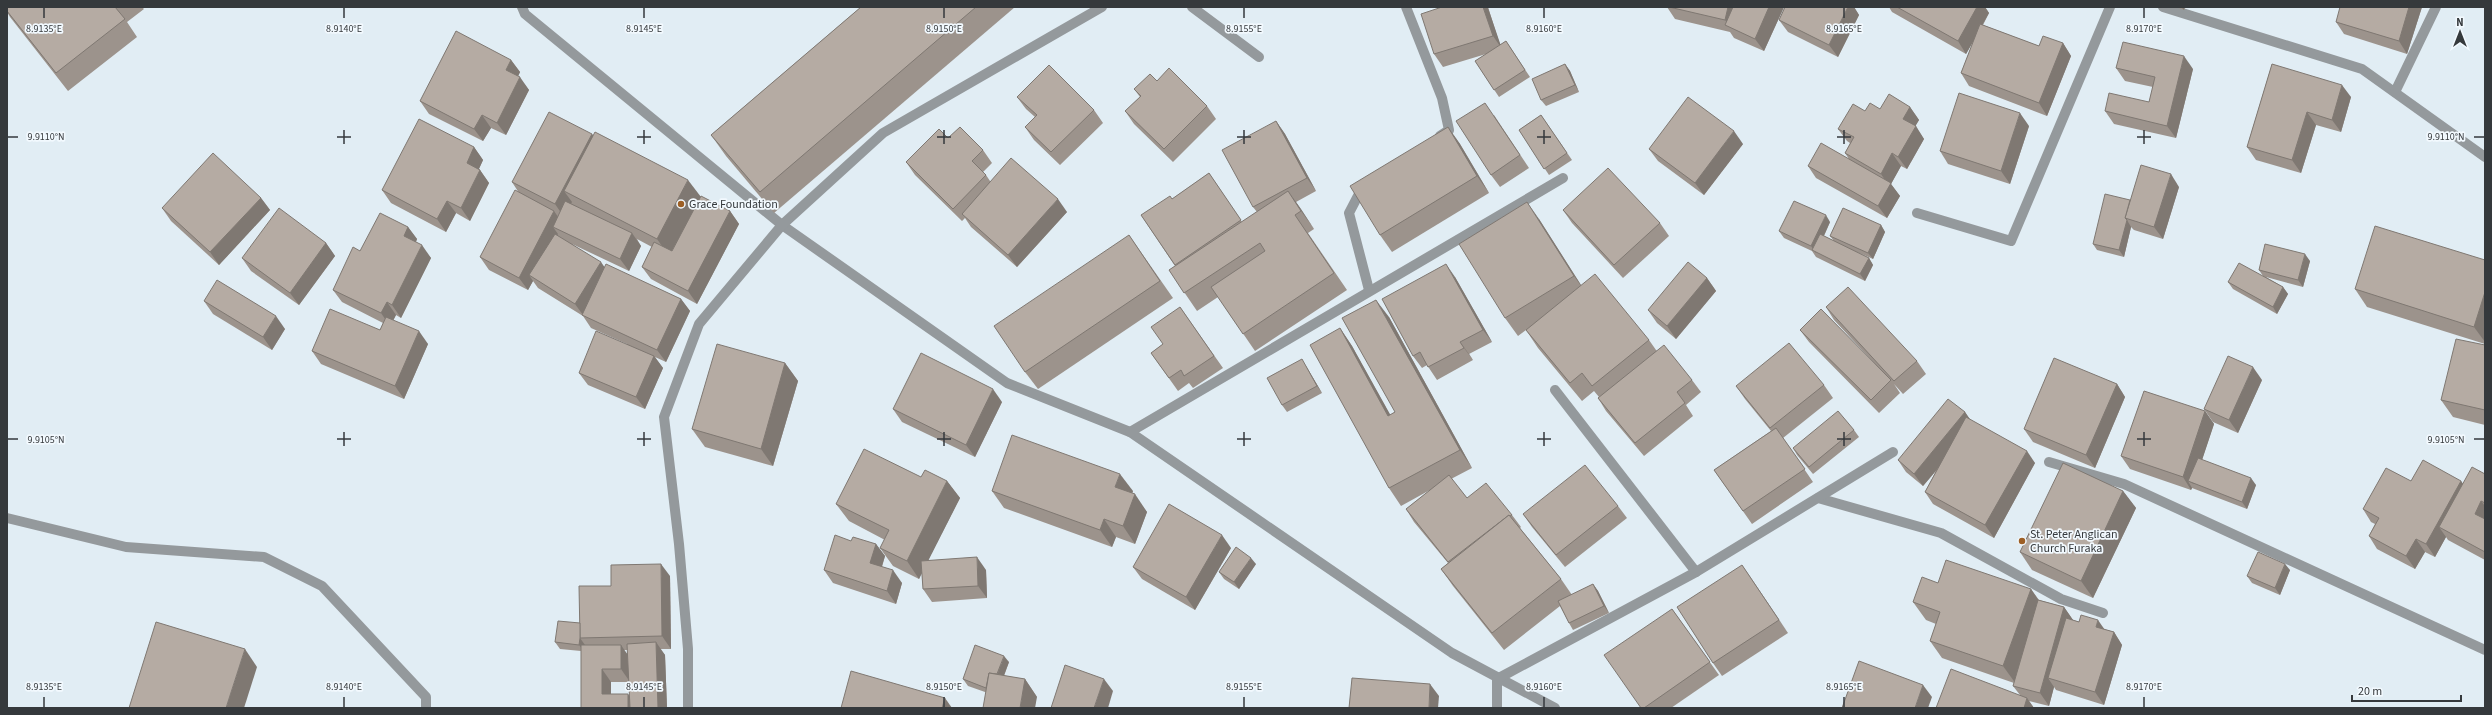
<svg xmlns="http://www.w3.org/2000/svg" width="2492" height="715" font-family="'Source Sans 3',sans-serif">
  <rect width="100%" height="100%" fill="#e1edf4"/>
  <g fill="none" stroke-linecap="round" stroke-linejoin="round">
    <g stroke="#94999c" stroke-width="10">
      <polyline points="522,7 525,14 782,225 1007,383 1130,432 1452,653 1555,708"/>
      <polyline points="1192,7 1259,57"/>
      <polyline points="1406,7 1442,98 1449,130 1440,136"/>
      <polyline points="2163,7 2362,69 2485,157"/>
      <polyline points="2395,92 2436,7"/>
      <polyline points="1366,187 1361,190 1349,213 1369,290"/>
      <polyline points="1917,213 2011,241 2110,7"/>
      <polyline points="1555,390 1696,572"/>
      <polyline points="1130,432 1563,178"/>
      <polyline points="2049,462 2124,484 2485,650"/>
      <polyline points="1818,498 1941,533 2061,599 2103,613"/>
      <polyline points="7,518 126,547 264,557 322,586 426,697 426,708"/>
      <polyline points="688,708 688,649 679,544 664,417 699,324 782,225 883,133 1102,7"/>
      <polyline points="1497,708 1497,679 1696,572 1893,452"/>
    </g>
  </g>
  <g fill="#9c938c" fill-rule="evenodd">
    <polygon points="7,7 142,7 144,9 127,22 137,37 68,91 10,17 7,12"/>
    <polygon points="861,7 1015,7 774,213 726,156 711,135"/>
    <polygon points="1442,7 1488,7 1500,45 1506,41 1530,77 1499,97 1475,61 1486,54 1443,67 1434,54"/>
    <polygon points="1667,7 1784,7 1764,51 1734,38 1730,32 1675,19"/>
    <polygon points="1785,7 1854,7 1859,15 1838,57 1788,32 1779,20"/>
    <polygon points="1889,7 1985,7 1989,13 1983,25 2039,46 2063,43 2071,56 2047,116 1969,86 1961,73 1973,42 1966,54 1892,12"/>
    <polygon points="2176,7 2185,7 2184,10"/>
    <polygon points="2422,7 2407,54 2344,34 2336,22"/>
    <polygon points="511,60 520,72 518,76 529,90 506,135 491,128 483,141 429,114 420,101"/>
    <polygon points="1565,64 1570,71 1579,92 1546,106 1541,100"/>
    <polygon points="2272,64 2351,97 2341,132 2316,125 2301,173 2256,160 2247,147"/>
    <polygon points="2116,68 2193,69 2176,138 2114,124 2105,111 2149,102 2153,87 2125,81"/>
    <polygon points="1157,81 1207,106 1216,119 1173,162 1134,124 1125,111 1140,97 1134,89"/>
    <polygon points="1017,97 1094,110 1103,123 1060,165 1034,140 1025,127 1035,117 1026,109"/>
    <polygon points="1910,107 1919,120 1915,126 1924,139 1907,169 1901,166 1891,184 1900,196 1887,218 1816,178 1808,166 1849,159 1845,153 1850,143 1847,141 1838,129 1865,111"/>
    <polygon points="1494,115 1529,168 1500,187 1491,175"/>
    <polygon points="1541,115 1572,160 1549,175 1519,130"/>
    <polygon points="1276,121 1285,134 1316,191 1296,202 1314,229 1308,233 1347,290 1255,351 1218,297 1197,311 1169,270 1175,266 1141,215 1172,199 1209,173 1242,222 1257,212 1253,207"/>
    <polygon points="2029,126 2010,184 1948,164 1940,151"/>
    <polygon points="1448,127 1460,144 1489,193 1392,252 1380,235"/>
    <polygon points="592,134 593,136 700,197 730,211 739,224 697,304 651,279 642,267 652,247 637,239 641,246 629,271 572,244 604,267 681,299 690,311 666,362 655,357 663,368 645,409 588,385 579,373 627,344 591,328 583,316 538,288 533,281 528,290 489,270 480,257 519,193 512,182"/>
    <polygon points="948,138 983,150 992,163 983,172 986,175 990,181 1067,212 1017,267 971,227 965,218 962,221 915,175 906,162"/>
    <polygon points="1743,144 1704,195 1658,161 1649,149"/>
    <polygon points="474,147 483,160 479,169 480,170 489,183 470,221 456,213 446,232 391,203 382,190"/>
    <polygon points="2179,187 2163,239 2134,230 2131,227 2124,257 2097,250 2093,244 2130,200"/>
    <polygon points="261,198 270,210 219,265 171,221 162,208"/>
    <polygon points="1563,210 1660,223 1669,236 1623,278 1572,223"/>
    <polygon points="1539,219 1581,285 1649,340 1656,350 1692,380 1701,392 1686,405 1693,416 1644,456 1606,411 1598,398 1599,397 1594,391 1582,401 1538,348 1526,330 1518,336 1505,318"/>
    <polygon points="1830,222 1824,236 1834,241 1830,236 1881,225 1885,232 1873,259 1857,252 1869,258 1873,265 1865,281 1816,257 1812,251 1784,238 1779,231"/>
    <polygon points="408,227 417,239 416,242 431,258 401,318 396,315 393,321 428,344 404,399 321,364 312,351 380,330 383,323 342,302 333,290 360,251"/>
    <polygon points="1129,235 1173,298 1038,389 1025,372"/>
    <polygon points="326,243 335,256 299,305 251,271 242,258"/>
    <polygon points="2485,260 2485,344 2367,307 2355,289"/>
    <polygon points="2310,261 2303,287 2266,277 2283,287 2288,294 2277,314 2233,289 2228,282 2263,276 2259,270"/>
    <polygon points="1455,277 1492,342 1469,354 1473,360 1437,380 1427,365 1422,368 1413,356"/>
    <polygon points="1707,278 1716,291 1676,339 1657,323 1648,310"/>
    <polygon points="204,301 285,329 272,350 213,314"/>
    <polygon points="1180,307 1223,368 1193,388 1189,383 1178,391 1151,353 1163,344"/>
    <polygon points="1826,307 1917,361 1926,374 1903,394 1894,384 1900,393 1879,413 1809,342 1800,330 1876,365 1834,320"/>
    <polygon points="1389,317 1472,468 1451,479 1467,498 1512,515 1521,527 1520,528 1561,579 1572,595 1593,584 1598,591 1609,613 1573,630 1569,623 1560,606 1504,650 1453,586 1441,569 1448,563 1414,522 1406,509 1430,490 1401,506 1389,488 1340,328 1352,346 1390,415 1395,412"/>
    <polygon points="2485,344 2485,425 2453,417 2441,400 2485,345"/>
    <polygon points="785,363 798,381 773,466 705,447 692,429"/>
    <polygon points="1306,366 1322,393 1287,412 1282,405"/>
    <polygon points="2262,380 2238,433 2213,422 2204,409"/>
    <polygon points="2117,384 2125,397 2095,468 2033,442 2024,429"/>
    <polygon points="1824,385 1833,398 1783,438 1813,482 1752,524 1714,470 1771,431 1745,399 1736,386"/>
    <polygon points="1002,402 975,457 902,422 893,409"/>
    <polygon points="2205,411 2214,424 2202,460 2256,485 2247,509 2192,488 2191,490 2130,469 2121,456"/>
    <polygon points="1965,412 1970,420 2035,463 1994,538 1933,504 1925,492 1936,471 1923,486 1906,472 1898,460"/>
    <polygon points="1854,430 1859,437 1813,474 1797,455 1793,448"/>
    <polygon points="2485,474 2485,560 2448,540 2446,537 2435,557 2425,552 2415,569 2377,549 2369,536 2375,524 2371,522 2363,509 2411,481 2461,481 2463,484"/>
    <polygon points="921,477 947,481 960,498 928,560 986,570 987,598 932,602 923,589 922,572 919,579 893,566 880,548 885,540 849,521 836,504"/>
    <polygon points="992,491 1133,491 1132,493 1147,512 1135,544 1116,537 1112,547 1004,508"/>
    <polygon points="2123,491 2136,508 2093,598 2032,570 2020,552"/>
    <polygon points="1618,506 1627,518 1565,567 1532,527 1523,514"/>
    <polygon points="851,541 876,544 885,556 882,567 902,583 896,604 833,583 824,570"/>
    <polygon points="1231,548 1195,610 1142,579 1133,567"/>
    <polygon points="1256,564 1239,589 1224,579 1219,572"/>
    <polygon points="1742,565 1788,633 1722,676 1713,663"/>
    <polygon points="2290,570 2280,595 2252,583 2247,576"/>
    <path d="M670 576 671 649H660L665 655 667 708H581V651L560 649 555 642 580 623 611 586ZM624 650H628V656ZM611 682H629L630 697 611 694Z"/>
    <polygon points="1938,583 2031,589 2039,600 2064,607 2073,620 2114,632 2122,645 2104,705 2056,690 2054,687 2049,706 2029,701 2034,708 1936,708 2020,695 2013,686 2014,683 1942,658 1930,641 1936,624 1926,620 1913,602"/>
    <polygon points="1672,609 1719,675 1671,708 1641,708"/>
    <polygon points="1009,662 1004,676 1025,679 1037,697 985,692 968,686 963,679"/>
  </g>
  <g fill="#7f7872">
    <polygon points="1483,7 1488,7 1488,8 1502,49 1493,36"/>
    <polygon points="1728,7 1739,7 1730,27 1725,20"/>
    <polygon points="1769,7 1784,7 1764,51 1755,39"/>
    <polygon points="1848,7 1854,7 1859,15 1838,57 1829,45"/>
    <polygon points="1977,7 1985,7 1989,13 1966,54 1958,41"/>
    <polygon points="2181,7 2185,7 2184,10"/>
    <polygon points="2409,7 2422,7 2407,54 2399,41"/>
    <polygon points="2063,43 2071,56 2047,116 2039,103"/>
    <polygon points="2184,56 2193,69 2176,138 2167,126"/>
    <polygon points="511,60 520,72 515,83 506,70"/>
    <polygon points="1565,64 1570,71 1579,92 1575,85"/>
    <polygon points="520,77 529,90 506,135 497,123"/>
    <polygon points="2342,85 2351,97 2341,132 2332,120"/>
    <polygon points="1910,107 1919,120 1912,132 1903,119"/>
    <polygon points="2307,112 2316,125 2301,173 2292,160"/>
    <polygon points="2020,113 2029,126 2010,184 2001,171"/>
    <polygon points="482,115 491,128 483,141 474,129"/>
    <polygon points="1276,121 1285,134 1316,191 1307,178"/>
    <polygon points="1916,126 1924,139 1907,169 1898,157"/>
    <polygon points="1448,127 1460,144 1489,193 1477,176"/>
    <polygon points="1734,131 1743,144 1704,195 1695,183"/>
    <polygon points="592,134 601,147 564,191 572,202 564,217 555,204"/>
    <polygon points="474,147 483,160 476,175 467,163"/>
    <polygon points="1892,153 1901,166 1891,184 1900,196 1887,218 1878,206 1889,186 1881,174"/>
    <polygon points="480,170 489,183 470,221 461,208"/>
    <polygon points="2171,174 2179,187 2163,239 2154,227"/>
    <polygon points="688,180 701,197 669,256 657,239"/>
    <polygon points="1288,191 1301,209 1314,229 1301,211"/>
    <polygon points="261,198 270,210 219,265 210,252"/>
    <polygon points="1058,199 1067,212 1017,267 1008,255"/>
    <polygon points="447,201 456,213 446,232 437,219"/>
    <polygon points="1527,202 1539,219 1586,293 1574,276"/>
    <polygon points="554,211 563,224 553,227 558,234 534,278 529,275 533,281 528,290 519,278"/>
    <polygon points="730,211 739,224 697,304 688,291"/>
    <polygon points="1826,215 1830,222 1816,253 1811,246"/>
    <polygon points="2127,220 2131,227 2124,257 2119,250"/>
    <polygon points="1881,225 1885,232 1873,259 1868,253"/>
    <polygon points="408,227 417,239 413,248 404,236"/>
    <polygon points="632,233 641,246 629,271 620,259"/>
    <polygon points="326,243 335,256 299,305 290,293"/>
    <polygon points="422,245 431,258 401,318 392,305"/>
    <polygon points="2305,254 2310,261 2303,287 2298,280"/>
    <polygon points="1869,258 1873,265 1865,281 1860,274"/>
    <polygon points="601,262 610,275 583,315 575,304"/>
    <polygon points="1446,264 1455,277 1492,342 1483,330"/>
    <polygon points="1707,278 1716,291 1676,339 1667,326"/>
    <polygon points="2283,287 2288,294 2277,314 2273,307"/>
    <polygon points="2485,292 2485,342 2474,327"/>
    <polygon points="681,299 690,311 666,362 657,350"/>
    <polygon points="1376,300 1389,317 1472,468 1460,450"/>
    <polygon points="387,302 396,315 390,326 381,313"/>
    <polygon points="276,316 285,329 272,350 263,337"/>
    <polygon points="1340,328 1352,346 1401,434 1388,416"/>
    <polygon points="419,331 428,344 404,399 395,386"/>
    <polygon points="1460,342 1469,354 1473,360 1464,348"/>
    <polygon points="654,356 663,368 645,409 636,397"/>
    <polygon points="1302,359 1306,366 1322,393 1317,386"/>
    <polygon points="785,363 798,381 773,466 761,449"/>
    <polygon points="2253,367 2262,380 2238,433 2229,420"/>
    <polygon points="2117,384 2125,397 2095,468 2086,455"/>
    <polygon points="993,389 1002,402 975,457 966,445"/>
    <polygon points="2205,411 2214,424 2194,484 2188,481 2192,488 2191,490 2183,477"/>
    <polygon points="1965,412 1974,425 1923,486 1914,474"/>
    <polygon points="2027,451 2035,463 1994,538 1985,525"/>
    <polygon points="1120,474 1133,491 1128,504 1115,487"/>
    <polygon points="2251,478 2256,485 2247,509 2242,502"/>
    <polygon points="947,481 960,498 919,579 907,561"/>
    <polygon points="2461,481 2470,494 2439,527 2446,537 2435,557 2426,544"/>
    <polygon points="2123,491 2136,508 2093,598 2081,581"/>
    <polygon points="1135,494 1147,512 1135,544 1123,526"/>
    <polygon points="2481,501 2485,506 2485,524 2475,514"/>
    <polygon points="1104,519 1116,537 1112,547 1100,530"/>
    <polygon points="1222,535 1231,548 1195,610 1186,597"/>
    <polygon points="2416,539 2425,552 2415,569 2406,556"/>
    <polygon points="876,544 885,556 879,575 870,563"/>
    <polygon points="977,557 986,570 987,598 978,586"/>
    <polygon points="1251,558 1256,564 1239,589 1234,582"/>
    <polygon points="661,564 670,576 671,649 662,636"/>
    <polygon points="2285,564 2290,570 2280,595 2275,588"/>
    <polygon points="1742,565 1751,578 1788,633 1779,620"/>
    <polygon points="893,570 902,583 896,604 887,591"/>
    <polygon points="1593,584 1598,591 1609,613 1604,606"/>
    <polygon points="2031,589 2043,607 2016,684 2003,666"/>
    <polygon points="2064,607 2073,620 2048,678 2054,687 2049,706 2040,693"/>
    <polygon points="2098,620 2107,633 2096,627"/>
    <polygon points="2114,632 2122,645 2104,705 2095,692"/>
    <polygon points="580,638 585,645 584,651 579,645"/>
    <polygon points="656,642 665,655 667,708 658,708"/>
    <polygon points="621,645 630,658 630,682 621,669"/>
    <polygon points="245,649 257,667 244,708 226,708"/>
    <polygon points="1004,656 1009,662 996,696 992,690"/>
    <polygon points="602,669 611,682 611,707 602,694"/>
    <polygon points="1025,679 1037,697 1035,708 1020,708"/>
    <polygon points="1104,679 1113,691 1108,708 1094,708"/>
    <polygon points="1430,684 1439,696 1438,708 1429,708"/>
    <polygon points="1923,685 1932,697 1928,708 1915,708"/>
    <polygon points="628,694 637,707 637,708 628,708"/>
    <polygon points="945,698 952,708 942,708"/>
    <polygon points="2027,698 2034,708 2024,708"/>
  </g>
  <g fill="#b5aba3" stroke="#7f7872">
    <polygon points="7,7 115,7 125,19 56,73 7,11"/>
    <polygon points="861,7 976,7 760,192 711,135"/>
    <polygon points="1442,7 1483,7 1493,36 1434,54 1421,14"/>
    <polygon points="1669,7 1728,7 1725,20"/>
    <polygon points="1733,7 1769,7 1755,39 1725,25"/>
    <polygon points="1785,7 1848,7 1829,45 1779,20"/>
    <polygon points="1897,7 1977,7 1958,41"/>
    <polygon points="2340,7 2409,7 2399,41 2336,22"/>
    <polygon points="1980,24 2039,46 2043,36 2063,43 2039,103 1961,73"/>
    <polygon points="456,31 511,60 506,70 520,77 497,123 482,115 474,129 420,101"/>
    <polygon points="1506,41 1525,70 1494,90 1475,61"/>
    <polygon points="2123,42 2184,56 2167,126 2105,111 2109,93 2149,102 2155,77 2116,68"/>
    <polygon points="1565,64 1575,85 1541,100 1532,79"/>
    <polygon points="2272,64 2342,85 2332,120 2307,112 2292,160 2247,147"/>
    <polygon points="1049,65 1094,110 1051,152 1025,127 1037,115 1017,97"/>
    <polygon points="1169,68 1207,106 1164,149 1125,111 1141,96 1134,89 1150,74 1157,81"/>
    <polygon points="1959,93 2020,113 2001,171 1940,151"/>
    <polygon points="1889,94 1910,107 1903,119 1916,126 1898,157 1892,153 1881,174 1845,153 1854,137 1838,129 1853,104 1865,111 1870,103 1880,109"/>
    <polygon points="1688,97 1734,131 1695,183 1649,149"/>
    <polygon points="1485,103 1520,155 1491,175 1456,121"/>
    <polygon points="549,112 592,134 555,204 512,182"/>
    <polygon points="1541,115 1567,153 1544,169 1519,130"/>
    <polygon points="419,119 474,147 467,163 480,170 461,208 447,201 437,219 382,190"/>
    <polygon points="1276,121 1307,178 1253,207 1222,150"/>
    <polygon points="960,127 983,150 972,161 986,175 953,209 906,162 939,129 948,138"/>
    <polygon points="1448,127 1477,176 1380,235 1350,186"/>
    <polygon points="595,132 688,180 657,239 564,191"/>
    <polygon points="1821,143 1891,183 1878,206 1808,166"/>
    <polygon points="213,153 261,198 210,252 162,208"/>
    <polygon points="1011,158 1058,199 1008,255 962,214"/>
    <polygon points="2141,165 2171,174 2154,227 2125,218"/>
    <polygon points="1608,168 1660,223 1614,265 1563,210"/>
    <polygon points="1209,173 1241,220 1175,265 1141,215 1170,196 1172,199"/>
    <polygon points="515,190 554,211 519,278 480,257"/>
    <polygon points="1288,191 1301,211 1295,215 1334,273 1243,334 1211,287 1265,251 1260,243 1184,293 1169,270"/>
    <polygon points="2105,194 2130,200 2125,218 2127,220 2119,250 2093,244"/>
    <polygon points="701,196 730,211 688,291 642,267 654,242 672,251"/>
    <polygon points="565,201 632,233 620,259 553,227"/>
    <polygon points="1794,201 1826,215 1811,246 1779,231"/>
    <polygon points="1527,202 1574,276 1505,318 1459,244"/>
    <polygon points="279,208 326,243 290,293 242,258"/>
    <polygon points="1843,208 1881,225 1868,253 1830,236"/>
    <polygon points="380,213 408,227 404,236 422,245 392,305 387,302 381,313 333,290 353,247 360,251"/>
    <polygon points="2375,226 2485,260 2485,292 2474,327 2355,289"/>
    <polygon points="555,234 601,262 575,304 529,275"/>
    <polygon points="1820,234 1869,258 1860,274 1812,250"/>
    <polygon points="1129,235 1160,281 1025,372 994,326"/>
    <polygon points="2265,244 2305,254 2298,280 2259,270"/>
    <polygon points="1688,262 1707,278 1667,326 1648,310"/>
    <polygon points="2239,263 2283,287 2273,307 2228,282"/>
    <polygon points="606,264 681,299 657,350 582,315"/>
    <polygon points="1446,264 1483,330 1460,342 1464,348 1428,367 1420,352 1413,356 1382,299"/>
    <polygon points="1595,274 1649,340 1592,386 1582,373 1570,383 1526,330"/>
    <polygon points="217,280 276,316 263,337 204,301"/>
    <polygon points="1848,287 1917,361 1894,381 1826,307"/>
    <polygon points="1376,300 1460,450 1389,488 1310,345 1340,328 1388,416 1395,412 1342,318"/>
    <polygon points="1180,307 1214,356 1184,376 1181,370 1169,378 1151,353 1163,344 1151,327"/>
    <polygon points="330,309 380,330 386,317 419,331 395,386 312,351"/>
    <polygon points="1821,309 1891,380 1871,400 1800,330"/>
    <polygon points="596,331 654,356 636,397 579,373"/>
    <polygon points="2456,339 2485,345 2485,344 2485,410 2441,400"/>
    <polygon points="1789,343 1824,385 1770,428 1736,386"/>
    <polygon points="717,344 785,363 761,449 692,429"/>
    <polygon points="1664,345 1692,380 1677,392 1685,403 1635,443 1598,398"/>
    <polygon points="921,353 993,389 966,445 893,409"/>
    <polygon points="2228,356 2253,367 2229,420 2204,409"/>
    <polygon points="2054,358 2117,384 2086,455 2024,429"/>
    <polygon points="1302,359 1317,386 1282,405 1267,378"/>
    <polygon points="2144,391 2205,411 2183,477 2121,456"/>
    <polygon points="1948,399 1965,412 1914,474 1898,460"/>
    <polygon points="1838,411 1854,430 1809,467 1793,448"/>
    <polygon points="1966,417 2027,451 1985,525 1925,492"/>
    <polygon points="1776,428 1805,469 1743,511 1714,470"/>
    <polygon points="1012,435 1120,474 1115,487 1135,494 1123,526 1104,519 1100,530 992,491"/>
    <polygon points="864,449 921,477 925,470 947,481 907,561 880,548 889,530 836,504"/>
    <polygon points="2198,458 2251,478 2242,502 2188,481"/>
    <polygon points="2423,460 2461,481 2426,544 2416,539 2406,556 2369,536 2379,518 2363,509 2386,468 2411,481"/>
    <polygon points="2063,463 2123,491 2081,581 2020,552"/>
    <polygon points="1585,465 1618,506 1556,555 1523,514"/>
    <polygon points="2472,467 2485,474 2485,503 2481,501 2475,514 2485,519 2485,552 2439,527"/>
    <polygon points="1449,475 1467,498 1486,483 1512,515 1510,516 1509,515 1448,562 1406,509"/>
    <polygon points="1169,504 1222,535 1186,597 1133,567"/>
    <polygon points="1509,515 1561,579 1492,633 1441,569"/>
    <polygon points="835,535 851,541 853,537 876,544 870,563 893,570 887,591 824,570"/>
    <polygon points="1236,547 1251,558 1234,582 1219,572"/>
    <polygon points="2258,552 2285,564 2275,588 2247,576"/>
    <polygon points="977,557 978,586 923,589 921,561"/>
    <polygon points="1946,560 2031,589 2003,666 1930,641 1940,612 1913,602 1922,577 1938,583"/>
    <polygon points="661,564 662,636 580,638 579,586 611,586 611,565"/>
    <polygon points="1742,565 1779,620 1713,663 1677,607"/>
    <polygon points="1593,584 1604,606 1569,623 1558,601"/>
    <polygon points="2038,600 2064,607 2040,693 2013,686"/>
    <polygon points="1672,609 1710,662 1644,708 1641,708 1604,655"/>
    <polygon points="2081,615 2098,620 2096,627 2114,632 2095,692 2048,678 2066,618 2079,622"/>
    <polygon points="558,621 580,623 580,638 579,645 555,642"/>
    <polygon points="156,622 245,649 226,708 129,708"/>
    <polygon points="656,642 658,708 630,708 627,644"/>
    <polygon points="581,645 621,645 621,669 602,669 602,694 628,694 628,708 581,708"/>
    <polygon points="975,645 1004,656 997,674 989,673 986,688 963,679"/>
    <polygon points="1859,661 1923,685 1915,708 1842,708"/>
    <polygon points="1065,665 1104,679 1094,708 1051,708"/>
    <polygon points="1951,669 2027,698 2024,708 1936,708"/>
    <polygon points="851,671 945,698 942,708 841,708"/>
    <polygon points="989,673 1025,679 1020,708 983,708"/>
    <polygon points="1352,678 1430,684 1429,708 1349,708"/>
  </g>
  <path fill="none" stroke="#35393c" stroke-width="1.5" d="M44 8V18M344 8V18M644 8V18M944 8V18M1244 8V18M1544 8V18M1844 8V18M2144 8V18M344 130V144M644 130V144M944 130V144M1244 130V144M1544 130V144M1844 130V144M2144 130V144M8 137H18M337 137H351M637 137H651M937 137H951M1237 137H1251M1537 137H1551M1837 137H1851M2137 137H2151M2474 137H2484M344 432V446M644 432V446M944 432V446M1244 432V446M1544 432V446M1844 432V446M2144 432V446M8 439H18M337 439H351M637 439H651M937 439H951M1237 439H1251M1537 439H1551M1837 439H1851M2137 439H2151M2474 439H2484M44 697V707M344 697V707M644 697V707M944 697V707M1244 697V707M1544 697V707M1844 697V707M2144 697V707"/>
  <g fill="#9d5f25" stroke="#f2f9fe" stroke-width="1.5">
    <circle cx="681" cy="204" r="4"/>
    <circle cx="2022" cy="541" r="4"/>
  </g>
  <g text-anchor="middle" stroke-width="3.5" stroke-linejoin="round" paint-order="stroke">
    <g font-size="12" fill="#35393c" stroke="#f2f9fe" text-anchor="start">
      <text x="689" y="208">Grace Foundation</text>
      <text x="2030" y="538">St. Peter Anglican<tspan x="2030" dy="14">Church Furaka</tspan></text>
    </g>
  </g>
  <g font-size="10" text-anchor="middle" fill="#35393c" stroke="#f2f9fe" stroke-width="3.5" stroke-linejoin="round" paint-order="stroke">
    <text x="44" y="32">8.9135°E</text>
    <text x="344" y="32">8.9140°E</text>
    <text x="644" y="32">8.9145°E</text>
    <text x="944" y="32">8.9150°E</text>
    <text x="1244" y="32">8.9155°E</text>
    <text x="1544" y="32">8.9160°E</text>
    <text x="1844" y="32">8.9165°E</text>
    <text x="2144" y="32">8.9170°E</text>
    <text x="46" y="140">9.9110°N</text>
    <text x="2446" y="140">9.9110°N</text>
    <text x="46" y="443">9.9105°N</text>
    <text x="2446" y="443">9.9105°N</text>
    <text x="44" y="690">8.9135°E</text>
    <text x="344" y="690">8.9140°E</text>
    <text x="644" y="690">8.9145°E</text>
    <text x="944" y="690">8.9150°E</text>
    <text x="1244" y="690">8.9155°E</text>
    <text x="1544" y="690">8.9160°E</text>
    <text x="1844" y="690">8.9165°E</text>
    <text x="2144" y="690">8.9170°E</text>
  </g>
  <rect width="2492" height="715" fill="none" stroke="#35393c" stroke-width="16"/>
  <g transform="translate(2460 32)" stroke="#f2f9fe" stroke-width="3" paint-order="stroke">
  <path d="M0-3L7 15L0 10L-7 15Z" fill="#35393c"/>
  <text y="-6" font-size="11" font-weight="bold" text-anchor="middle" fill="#35393c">N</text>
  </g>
  <path d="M2352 695v6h109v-6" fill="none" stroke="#35393c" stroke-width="2"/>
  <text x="2358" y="695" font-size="12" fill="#35393c" stroke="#f2f9fe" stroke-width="3" paint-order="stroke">20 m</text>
</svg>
